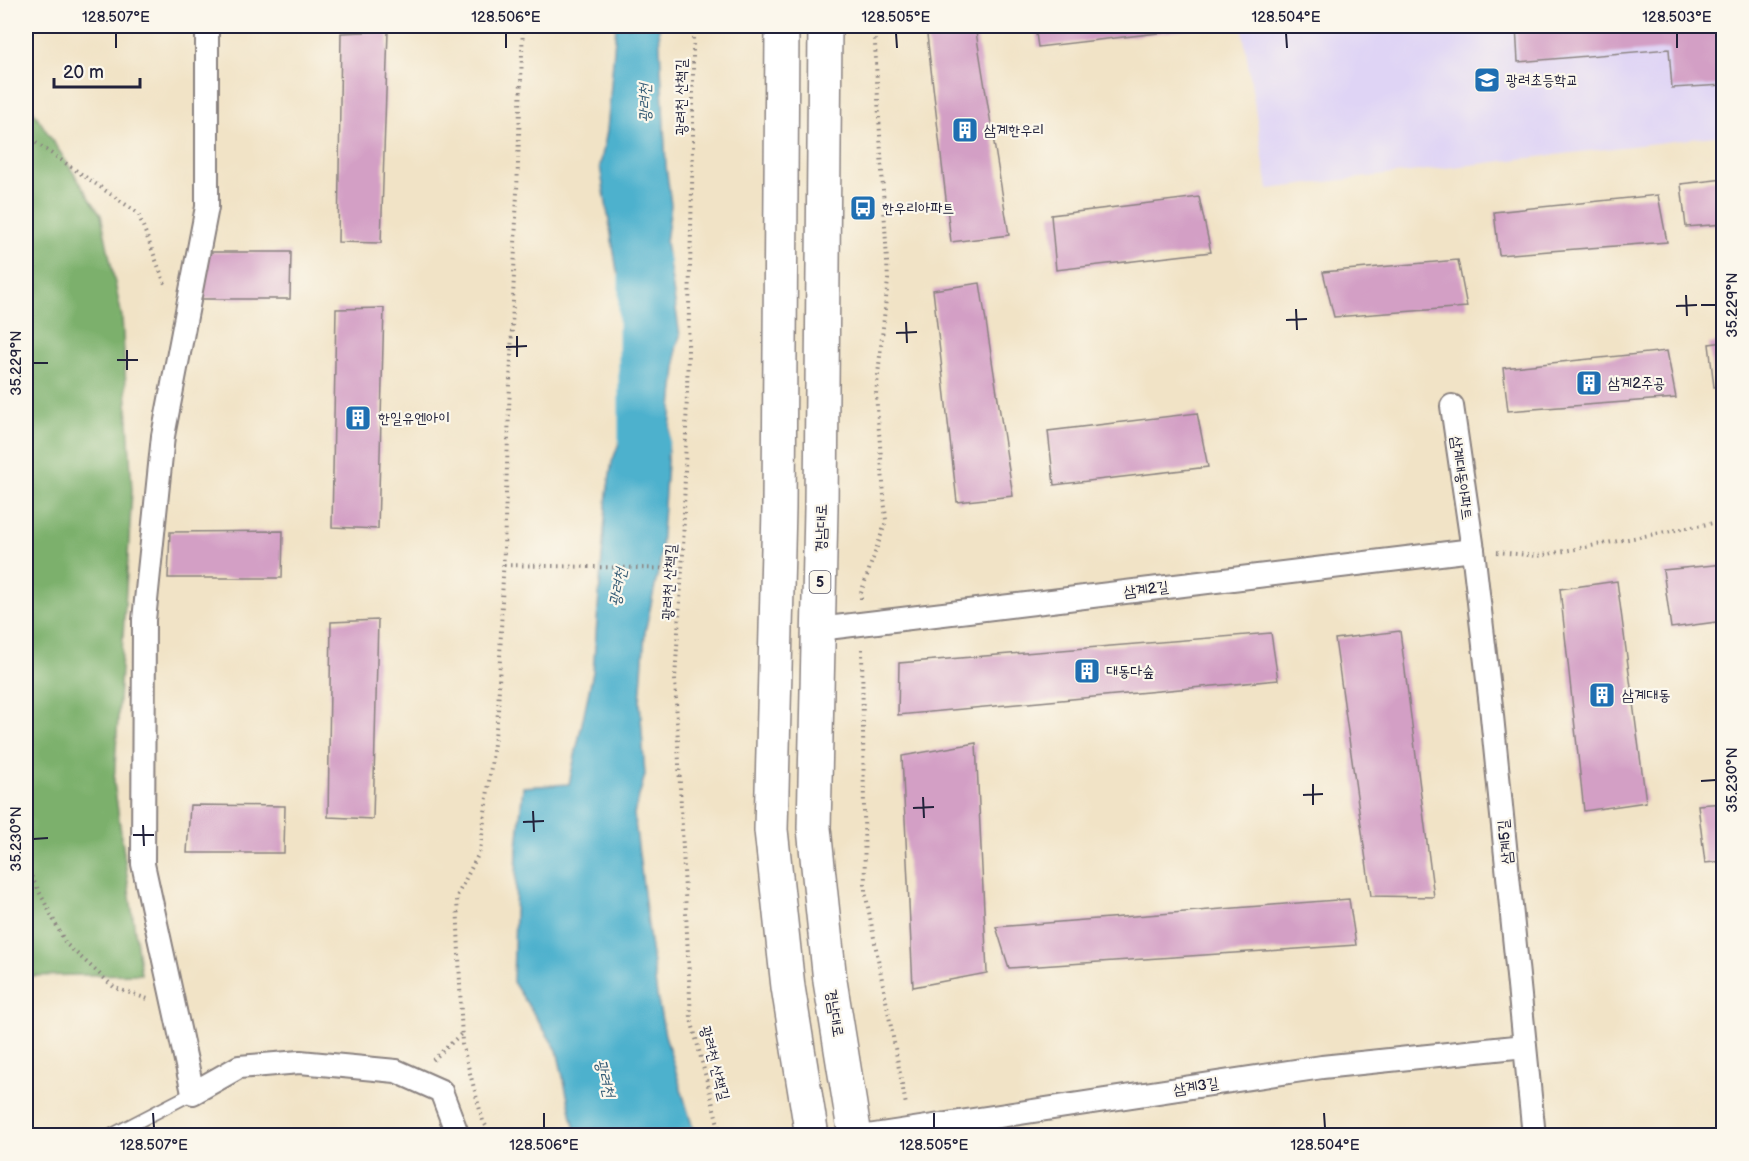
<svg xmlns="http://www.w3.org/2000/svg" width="1749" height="1161" font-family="'Balsamiq Sans','Poor Story',sans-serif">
  <rect width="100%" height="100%" fill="#fbf7ec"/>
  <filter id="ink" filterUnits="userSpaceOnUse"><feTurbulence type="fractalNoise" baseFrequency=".0167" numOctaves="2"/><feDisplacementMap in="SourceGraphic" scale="12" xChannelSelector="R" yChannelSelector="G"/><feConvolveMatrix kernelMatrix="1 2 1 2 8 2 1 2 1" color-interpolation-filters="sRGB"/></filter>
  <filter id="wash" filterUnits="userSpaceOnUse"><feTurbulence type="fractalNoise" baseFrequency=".008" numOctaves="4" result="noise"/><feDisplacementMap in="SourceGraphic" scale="24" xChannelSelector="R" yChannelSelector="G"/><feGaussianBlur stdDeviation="1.35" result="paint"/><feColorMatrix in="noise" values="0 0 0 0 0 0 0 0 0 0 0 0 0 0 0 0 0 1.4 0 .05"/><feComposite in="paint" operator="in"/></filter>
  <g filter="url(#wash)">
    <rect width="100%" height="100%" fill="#f1e3c6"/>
    <polygon fill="#dfd4f5" points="1242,26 1723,26 1723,135 1268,189"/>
    <polygon fill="#7cb06c" stroke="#4f6954" stroke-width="1.5" points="26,103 32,109 101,215 122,317 132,491 114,783 141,974 26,976"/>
    <polygon fill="#4eb1cd" stroke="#386a84" stroke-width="1.5" points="616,26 659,26 666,166 671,205 666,242 680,336 676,349 676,368 668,448 660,563 645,632 640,702 645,775 634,814 657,996 665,1035 695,1135 576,1135 557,1050 513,982 517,848 523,787 569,784 593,672 607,493 612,462 637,395 649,353 638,309 617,271 600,166 607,131"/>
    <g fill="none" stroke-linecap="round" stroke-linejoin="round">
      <polyline stroke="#4eb1cd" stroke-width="51" points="644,439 644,263"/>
    </g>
    <g id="blocks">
      <g fill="#d39fc5">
        <polygon points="926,26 975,26 1009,235 951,242"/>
        <polygon points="1035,26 1191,26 1192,29 1038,47"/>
        <polygon points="1516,26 1724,26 1724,85 1672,88 1669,49 1518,62"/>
        <polygon points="388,31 381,243 338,242 341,33"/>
        <polygon points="1724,179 1724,224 1686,227 1681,184"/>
        <polygon points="1658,195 1667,242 1499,255 1494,212"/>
        <polygon points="1199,197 1211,252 1056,270 1051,215"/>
        <polygon points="200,252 291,252 290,299 201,299"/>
        <polygon points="1458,260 1467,307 1334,317 1323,272"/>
        <polygon points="980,283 1013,496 957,502 933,290"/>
        <polygon points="384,308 378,529 332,527 336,309"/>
        <polygon points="1724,342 1724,387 1714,387 1709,344"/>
        <polygon points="1667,351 1676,398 1508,411 1503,368"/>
        <polygon points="1197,413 1208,467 1054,485 1048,431"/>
        <polygon points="283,531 282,578 168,578 170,532"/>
        <polygon points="1724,564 1724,621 1671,628 1663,570"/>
        <polygon points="1617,581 1646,802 1584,811 1560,589"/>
        <polygon points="378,620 373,819 328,817 331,622"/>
        <polygon points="1400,631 1434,897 1371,896 1335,639"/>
        <polygon points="1271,633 1278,680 898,715 899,663"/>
        <polygon points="976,743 987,973 913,987 902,756"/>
        <polygon points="1724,803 1724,861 1705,863 1698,805"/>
        <polygon points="190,805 285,806 284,853 187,853"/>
        <polygon points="1349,899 1356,945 1009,968 996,927"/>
      </g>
    </g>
  </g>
  <g filter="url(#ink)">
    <use href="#blocks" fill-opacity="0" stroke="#8a8280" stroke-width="1.5"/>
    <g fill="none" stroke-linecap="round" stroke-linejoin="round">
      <defs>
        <polyline id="service" points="110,1136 193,1093"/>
        <g id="minor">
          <polyline points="207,26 207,207 163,436 144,620 143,864 193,1093 239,1067 300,1062 396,1071 441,1091 458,1136"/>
          <polyline points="1452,406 1473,550 1491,706 1534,1136"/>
          <polyline points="819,629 1473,550"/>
          <polyline points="868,1136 1322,1067 1525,1046"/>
        </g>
        <g id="trunk">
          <polyline points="782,26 779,508 771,830 788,987 812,1136"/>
          <polyline points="825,26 821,508 814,828 830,981 855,1136"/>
        </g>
      </defs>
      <use href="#service" stroke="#8a8280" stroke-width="15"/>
      <use href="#minor" stroke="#8a8280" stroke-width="26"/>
      <use href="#trunk" stroke="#8a8280" stroke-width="36"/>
      <g stroke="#8a8280" stroke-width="4" stroke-dasharray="1.5 4.5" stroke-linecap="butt">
        <polyline points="693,26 693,147 683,553 675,679 691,1019 721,1136"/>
        <polyline points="26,136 138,213 165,284"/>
        <polyline points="1497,552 1538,556 1724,521"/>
        <polyline points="504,565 682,569"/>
        <polyline points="861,599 861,593 886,521 876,394 888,280 874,26"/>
        <polyline points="862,649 865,891 906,1105"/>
        <polyline points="26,866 66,944 115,988 148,999"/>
        <polyline points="433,1060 461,1034"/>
        <polyline points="492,1136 483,1121 462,1044 457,896 480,851 498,713 523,26"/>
      </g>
      <use href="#service" stroke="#fff" stroke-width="12"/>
      <use href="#minor" stroke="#fff" stroke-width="22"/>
      <use href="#trunk" stroke="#fff" stroke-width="33"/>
    </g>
  </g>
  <path fill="none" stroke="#22223b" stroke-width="2" d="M116 33V48M506 33V48M896 33 897 48M1286 33 1287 48M1677 33V48M1686 295 1687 316M1701 305H1716M1676 306 1697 305M1296 309 1297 330M1286 320 1307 319M906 322 907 343M896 333 917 332M517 336V357M506 347 527 346M127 350V370M117 360H138M33 363H48M1701 781 1716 780M1313 784V805M1303 795 1323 794M923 797 924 818M913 808 934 807M533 811 534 832M523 822 544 821M143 825 144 846M133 835H154M33 839 48 838M153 1113 154 1128M544 1113V1128M934 1113V1128M1324 1113 1325 1128"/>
  <defs>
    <symbol id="school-square" viewBox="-11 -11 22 22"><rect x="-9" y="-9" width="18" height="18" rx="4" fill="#1f6fb2" stroke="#fbf7ec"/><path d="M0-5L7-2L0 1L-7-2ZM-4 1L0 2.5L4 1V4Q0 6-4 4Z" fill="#fff"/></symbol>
    <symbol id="building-square" viewBox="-11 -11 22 22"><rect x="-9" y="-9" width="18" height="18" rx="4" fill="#1f6fb2" stroke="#fbf7ec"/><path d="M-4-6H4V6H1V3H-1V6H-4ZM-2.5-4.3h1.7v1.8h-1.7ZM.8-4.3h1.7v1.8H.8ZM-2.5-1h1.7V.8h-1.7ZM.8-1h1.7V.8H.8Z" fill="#fff"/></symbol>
    <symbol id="bus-square" viewBox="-11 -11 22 22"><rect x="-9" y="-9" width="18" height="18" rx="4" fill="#1f6fb2" stroke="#fbf7ec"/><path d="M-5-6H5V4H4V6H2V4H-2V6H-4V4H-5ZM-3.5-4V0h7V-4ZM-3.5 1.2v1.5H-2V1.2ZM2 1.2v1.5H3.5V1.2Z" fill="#fff"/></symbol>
  </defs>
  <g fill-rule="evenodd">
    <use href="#school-square" x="1472" y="65" width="30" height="30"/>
    <use href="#building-square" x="950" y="115" width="30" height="30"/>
    <use href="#bus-square" x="848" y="193" width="30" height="30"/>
    <use href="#building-square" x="1574" y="368" width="30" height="30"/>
    <use href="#building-square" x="343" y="403" width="30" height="30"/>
    <use href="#building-square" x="1072" y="656" width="30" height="30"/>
    <use href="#building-square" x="1587" y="680" width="30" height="30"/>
  </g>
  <g text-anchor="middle" stroke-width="4.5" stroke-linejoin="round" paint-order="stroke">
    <rect fill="#fbf7ec" stroke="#636270" stroke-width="1.5" x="809.5" y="571" width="21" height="22" rx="4.5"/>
    <g font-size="14" font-weight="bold" fill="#22223b">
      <text x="820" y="587">5</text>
    </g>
    <g font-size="15" fill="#22223b" stroke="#fbf7ec" text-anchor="start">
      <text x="1506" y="85">광려초등학교</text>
      <text x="984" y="135">삼계한우리</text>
      <text x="882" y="213">한우리아파트</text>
      <text x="1608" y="388">삼계2주공</text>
      <text x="378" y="423">한일유엔아이</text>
      <text x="1106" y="676">대동다숲</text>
      <text x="1622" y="700">삼계대동</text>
    </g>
    <g font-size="15" fill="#22223b" stroke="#fbf7ec">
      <text transform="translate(681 97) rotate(-90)" y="5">광려천 산책길</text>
      <text transform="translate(1462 478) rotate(82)" y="5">삼계대동아파트</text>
      <text transform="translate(821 528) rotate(-89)" y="5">경남대로</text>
      <text transform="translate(669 582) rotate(-87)" y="5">광려천 산책길</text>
      <text transform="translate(1146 589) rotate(-7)" y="5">삼계2길</text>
      <text transform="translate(1505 842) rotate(-96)" y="5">삼계5길</text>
      <text transform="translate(835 1013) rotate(81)" y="5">경남대로</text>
      <text transform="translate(715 1063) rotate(75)" y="5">광려천 산책길</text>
      <text transform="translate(1196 1086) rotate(-9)" y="5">삼계3길</text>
    </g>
    <g font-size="16" font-style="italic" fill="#345b75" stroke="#fbf7ec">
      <text transform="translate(644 103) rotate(-90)" y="6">광려천</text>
      <text transform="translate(617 587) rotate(-79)" y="6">광려천</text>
      <text transform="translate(606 1078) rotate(76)" y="6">광려천</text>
    </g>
  </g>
  <rect width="1749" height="1161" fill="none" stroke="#fbf7ec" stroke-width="66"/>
  <path d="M54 78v9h86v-9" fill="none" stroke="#22223b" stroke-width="3"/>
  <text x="63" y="78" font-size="18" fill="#22223b" stroke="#fbf7ec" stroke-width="4.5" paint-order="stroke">20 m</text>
  <rect x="33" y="33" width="1683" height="1095" fill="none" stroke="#22223b" stroke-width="2"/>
  <g font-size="15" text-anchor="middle" fill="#22223b">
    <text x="116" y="22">128.507°E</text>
    <text x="506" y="22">128.506°E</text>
    <text x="896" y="22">128.505°E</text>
    <text x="1286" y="22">128.504°E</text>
    <text x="1677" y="22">128.503°E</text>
    <text transform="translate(1732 305) rotate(-90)" y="5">35.229°N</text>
    <text transform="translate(16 363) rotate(-90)" y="5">35.229°N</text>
    <text transform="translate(1732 780) rotate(-90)" y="5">35.230°N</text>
    <text transform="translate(16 839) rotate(-90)" y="5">35.230°N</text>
    <text x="154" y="1150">128.507°E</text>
    <text x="544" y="1150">128.506°E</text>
    <text x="934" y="1150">128.505°E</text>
    <text x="1325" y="1150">128.504°E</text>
  </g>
</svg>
